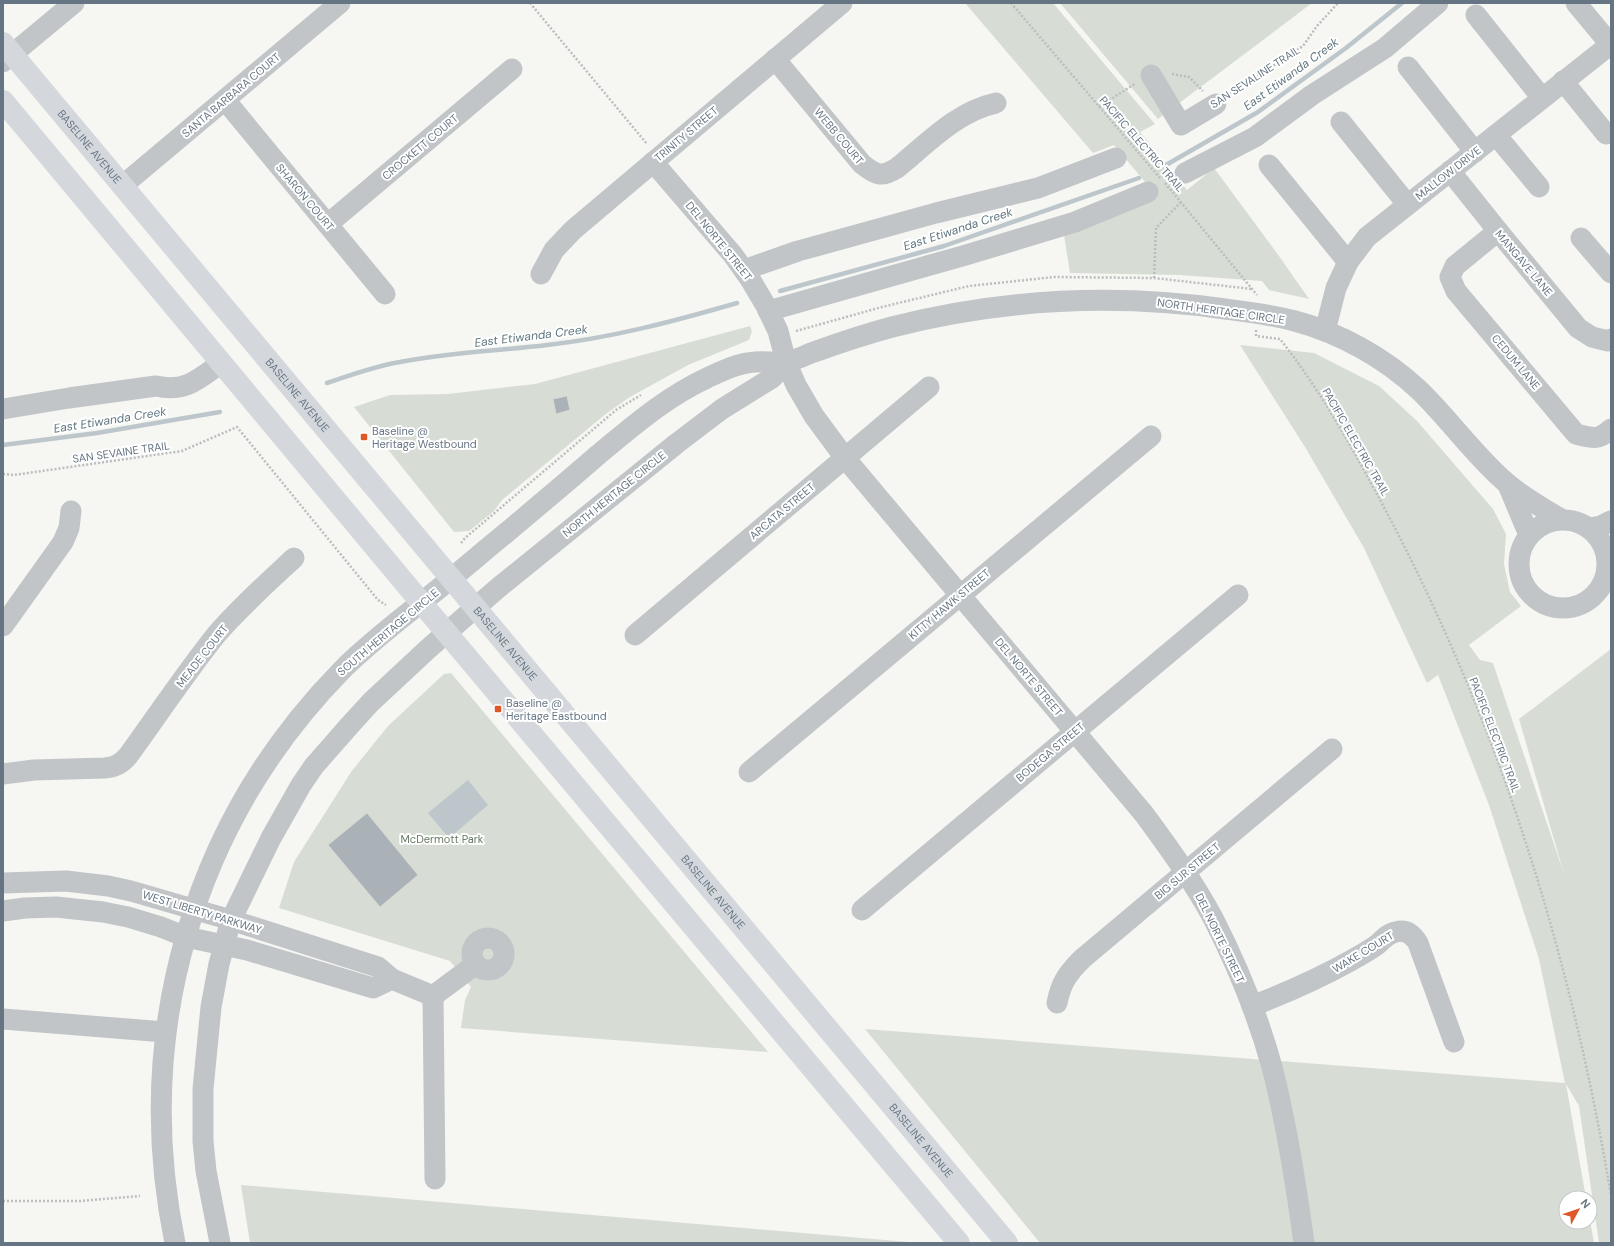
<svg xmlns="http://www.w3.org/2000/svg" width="1614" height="1246" font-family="'DM Sans',sans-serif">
  <rect width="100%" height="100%" fill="#f6f6f3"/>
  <g fill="#d7ddd4">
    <polygon points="965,3 1053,3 1155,124 1140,132 1187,190 1214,168 1279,256 1309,299 1269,290 1262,281 1180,275 1070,273 1064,235 1156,195 1114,145 1093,153"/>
    <polygon points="1060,3 1312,3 1158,119"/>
    <polygon points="750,326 752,331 749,340 688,365 630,397 607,413 502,500 494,511 469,531 454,532 354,407 390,395 448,394 535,384"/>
    <polygon points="1240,345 1314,353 1379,386 1417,421 1493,509 1506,534 1504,564 1510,592 1521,606 1469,645 1480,660 1493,663 1564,874 1519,719 1611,649 1611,1243 1599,1243 1579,1106 1566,1084 1586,1198 1566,1198 1566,1222 1590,1222 1590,1220 1594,1243 1040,1243 865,1029 1565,1083 1539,959 1489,805 1438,675 1427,683 1364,548 1305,447"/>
    <polygon points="451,673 768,1052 461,1028 465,1000 471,987 450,961 279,908 294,862 351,772 388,726 444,674"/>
    <polygon points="241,1185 920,1243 250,1243"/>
  </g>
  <polygon fill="#bcc6cb" points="468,780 488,805 449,838 428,813"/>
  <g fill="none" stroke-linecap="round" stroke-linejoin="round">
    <g stroke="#bcc6cb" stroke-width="4.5">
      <polyline points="1166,165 1258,112 1346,48 1402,3"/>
      <polyline points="780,291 944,246 1139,178"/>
      <path d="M327 383C351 375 375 366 400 362 448 352 498 351 547 345 611 338 675 321 737 303"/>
      <polyline points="3,445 97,433 220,412"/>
    </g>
  </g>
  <g fill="#aab1b7" stroke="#d7d7d5">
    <polygon points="567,396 570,410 556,414 553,399"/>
    <polygon points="367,813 418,875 380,907 328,845"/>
  </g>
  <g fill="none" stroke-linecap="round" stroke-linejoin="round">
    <g stroke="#bbbdbf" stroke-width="2.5" stroke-dasharray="2 2" stroke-linecap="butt">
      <polyline points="530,3 647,144"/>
      <polyline points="1011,3 1160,178"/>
      <polyline points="1172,74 1189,77 1203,91"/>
      <polyline points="1230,94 1303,46 1317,26 1338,3"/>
      <polyline points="1099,107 1136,83"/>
      <polyline points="1165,183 1257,295"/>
      <polyline points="1154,278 1156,228 1181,202"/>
      <path d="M1256 330V336L1280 339C1322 392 1355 453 1387 513 1500 726 1572 959 1611 1196"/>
      <polyline points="796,331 882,307 969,286 1054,277 1154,278 1252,289"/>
      <polyline points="3,474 14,475 182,451 237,427 378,600 386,605"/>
      <polyline points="461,543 465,538 616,410 641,395"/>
      <polyline points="3,1201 80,1201 140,1196"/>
    </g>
    <g stroke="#c1c5c8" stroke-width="21">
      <polyline points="1576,3 1610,44"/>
      <polyline points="1476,15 1542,98"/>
      <path d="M775 59 862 164C876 175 881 178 897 168 928 143 956 112 996 103"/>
      <polyline points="3,62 74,3"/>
      <polyline points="1408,67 1475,152"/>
      <polyline points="1151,75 1181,125 1216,104"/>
      <polyline points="1563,81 1606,134"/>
      <polyline points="225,100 385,294"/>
      <polyline points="1341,122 1407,204"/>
      <polyline points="1496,135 1539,187"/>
      <path d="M653 162 733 255 750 279 766 306 778 331 786 362 796 385 814 416 845 458 1144 814C1169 848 1193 881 1213 918 1237 965 1258 1016 1272 1067 1287 1125 1296 1184 1304 1243"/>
      <polyline points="1269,165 1348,262"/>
      <polyline points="1450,171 1498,231 1578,328 1592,337 1608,341 1611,339"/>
      <polyline points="1185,173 1255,137 1312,95 1385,48 1438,3"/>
      <polyline points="122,186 340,3"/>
      <polyline points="328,224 512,69"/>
      <path d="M1498 231 1455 266 1450 277 1456 291 1576 434C1592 438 1598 441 1611 429"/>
      <polyline points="1581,238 1611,273"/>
      <polyline points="744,270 798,251 936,213 1038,188 1116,158"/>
      <polyline points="541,274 554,250 573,230 842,3"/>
      <polyline points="768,311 966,255 1075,222 1148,192"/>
      <polyline points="1325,331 1336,288 1348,262 1367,237 1611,44"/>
      <path d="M3 409 69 398 156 386C185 393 199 379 221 363"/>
      <polyline points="1508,485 1529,535"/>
      <circle cx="1563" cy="564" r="44"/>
      <polyline points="1589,528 1601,526 1611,521"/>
      <polyline points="3,626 63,542 69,528 71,511"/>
      <polyline points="635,635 929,387"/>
      <polyline points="749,772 1151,436"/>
      <path d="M3 774 34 770 105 768C115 767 121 764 128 756 157 716 185 674 216 635 240 607 267 583 294 558"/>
      <polyline points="3,883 66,881 108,886 131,891 231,920 378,967 392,979 433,996"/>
      <polyline points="862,910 1238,595"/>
      <polyline points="3,911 25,908 56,907 103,912 128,917 161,927 186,937 247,950 373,988 392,979"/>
      <circle cx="488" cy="954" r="16"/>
      <polyline points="433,996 435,1179"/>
      <polyline points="433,996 476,964"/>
      <path d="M1057 1003C1061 983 1067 974 1082 959L1332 749"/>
      <path d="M1252 1006C1286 993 1320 978 1352 960 1361 955 1370 950 1378 944 1383 939 1389 933 1396 932 1406 929 1413 935 1418 943L1454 1042"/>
      <polyline points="3,1019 165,1032"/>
      <path d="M175 1243C132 1034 192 823 342 670 368 644 398 621 427 598 454 577 479 555 506 533 537 507 568 481 599 454 633 426 666 397 707 378 722 371 738 363 755 362 765 361 775 363 785 362 795 361 805 355 814 352 839 343 866 334 892 327 1002 299 1112 293 1225 309 1248 312 1273 315 1295 321 1340 333 1385 358 1419 390 1448 418 1472 452 1502 479 1519 495 1541 507 1561 519"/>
      <polyline points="220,1243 206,1171 203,1141 203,1089 211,1007 219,964 231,920 271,838 301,785 314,766 350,725 371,702 429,648 498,588 676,444 722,409 772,378 786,362"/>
    </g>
    <g stroke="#d4d8dc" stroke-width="22">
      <path id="s1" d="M3 43 1007 1243"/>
      <polyline points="3,101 404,582 959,1243"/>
    </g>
  </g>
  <g fill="#df582a" stroke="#fff" stroke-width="1.5">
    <rect x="360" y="433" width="8" height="8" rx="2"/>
    <rect x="494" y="705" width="8" height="8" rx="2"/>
  </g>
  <g text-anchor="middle" stroke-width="4" stroke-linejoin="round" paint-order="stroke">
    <g font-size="11" fill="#667583" stroke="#fff">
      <text transform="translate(1255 77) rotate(-33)" y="4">SAN SEVALINE TRAIL</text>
      <text transform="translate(231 95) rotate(-40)" y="4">SANTA BARBARA COURT</text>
      <text transform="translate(686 134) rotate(-40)" y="4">TRINITY STREET</text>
      <text transform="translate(839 136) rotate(50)" y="4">WEBB COURT</text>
      <text transform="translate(1142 144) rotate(49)" y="4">PACIFIC ELECTRIC TRAIL</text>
      <text dy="4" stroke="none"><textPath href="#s1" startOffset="135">BASELINE AVENUE</textPath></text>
      <text transform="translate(420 147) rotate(-40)" y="4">CROCKETT COURT</text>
      <text transform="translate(1448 173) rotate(-38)" y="4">MALLOW DRIVE</text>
      <text transform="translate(305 197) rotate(50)" y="4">SHARON COURT</text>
      <text transform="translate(719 241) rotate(51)" y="4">DEL NORTE STREET</text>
      <text transform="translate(1524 263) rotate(50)" y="4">MANGAVE LANE</text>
      <text transform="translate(1221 311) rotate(8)" y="4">NORTH HERITAGE CIRCLE</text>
      <text transform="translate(1516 362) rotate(50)" y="4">CEDUM LANE</text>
      <text dy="4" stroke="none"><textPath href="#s1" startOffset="459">BASELINE AVENUE</textPath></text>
      <text transform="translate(1356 442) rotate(60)" y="4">PACIFIC ELECTRIC TRAIL</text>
      <text transform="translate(121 452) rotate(-8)" y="4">SAN SEVAINE TRAIL</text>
      <text transform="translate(614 494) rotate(-39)" y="4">NORTH HERITAGE CIRCLE</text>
      <text transform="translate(782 511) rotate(-40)" y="4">ARCATA STREET</text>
      <text transform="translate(949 604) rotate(-40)" y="4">KITTY HAWK STREET</text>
      <text transform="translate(388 632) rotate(-40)" y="4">SOUTH HERITAGE CIRCLE</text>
      <text dy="4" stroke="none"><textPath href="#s1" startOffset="783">BASELINE AVENUE</textPath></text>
      <text transform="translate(202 656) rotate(-52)" y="4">MEADE COURT</text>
      <text transform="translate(1029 677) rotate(50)" y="4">DEL NORTE STREET</text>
      <text transform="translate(1495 735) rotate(69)" y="4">PACIFIC ELECTRIC TRAIL</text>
      <text transform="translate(1050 752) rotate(-40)" y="4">BODEGA STREET</text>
      <text transform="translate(1187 871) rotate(-40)" y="4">BIG SUR STREET</text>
      <text dy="4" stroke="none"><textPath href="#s1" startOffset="1107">BASELINE AVENUE</textPath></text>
      <text transform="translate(202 912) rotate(17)" y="4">WEST LIBERTY PARKWAY</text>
      <text transform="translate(1220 938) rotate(64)" y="4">DEL NORTE STREET</text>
      <text transform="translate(1363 952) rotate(-31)" y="4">WAKE COURT</text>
      <text dy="4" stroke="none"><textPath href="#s1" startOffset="1431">BASELINE AVENUE</textPath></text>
    </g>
    <g font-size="11" fill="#667583" stroke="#fff" text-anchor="start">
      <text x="372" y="435">Baseline @<tspan x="372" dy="13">Heritage Westbound</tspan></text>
      <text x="506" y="707">Baseline @<tspan x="506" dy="13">Heritage Eastbound</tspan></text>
    </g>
    <g font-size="11" fill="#687a64" stroke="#fff">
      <text x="442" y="843">McDermott Park</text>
    </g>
    <g font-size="12" font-style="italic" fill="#61777f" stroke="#fff">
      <text transform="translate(1291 74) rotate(-36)" y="4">East Etiwanda Creek</text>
      <text transform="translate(958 229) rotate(-18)" y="4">East Etiwanda Creek</text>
      <text transform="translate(531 336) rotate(-7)" y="4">East Etiwanda Creek</text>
      <text transform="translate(110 420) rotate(-9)" y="4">East Etiwanda Creek</text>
    </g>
  </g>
  <rect width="1614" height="1246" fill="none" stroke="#667583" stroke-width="8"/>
  <g transform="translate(1578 1210) rotate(50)"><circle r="19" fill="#ffffff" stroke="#c2c8cd"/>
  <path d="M0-3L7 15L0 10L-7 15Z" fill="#df582a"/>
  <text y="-6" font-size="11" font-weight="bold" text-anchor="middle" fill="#667583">N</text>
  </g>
</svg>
